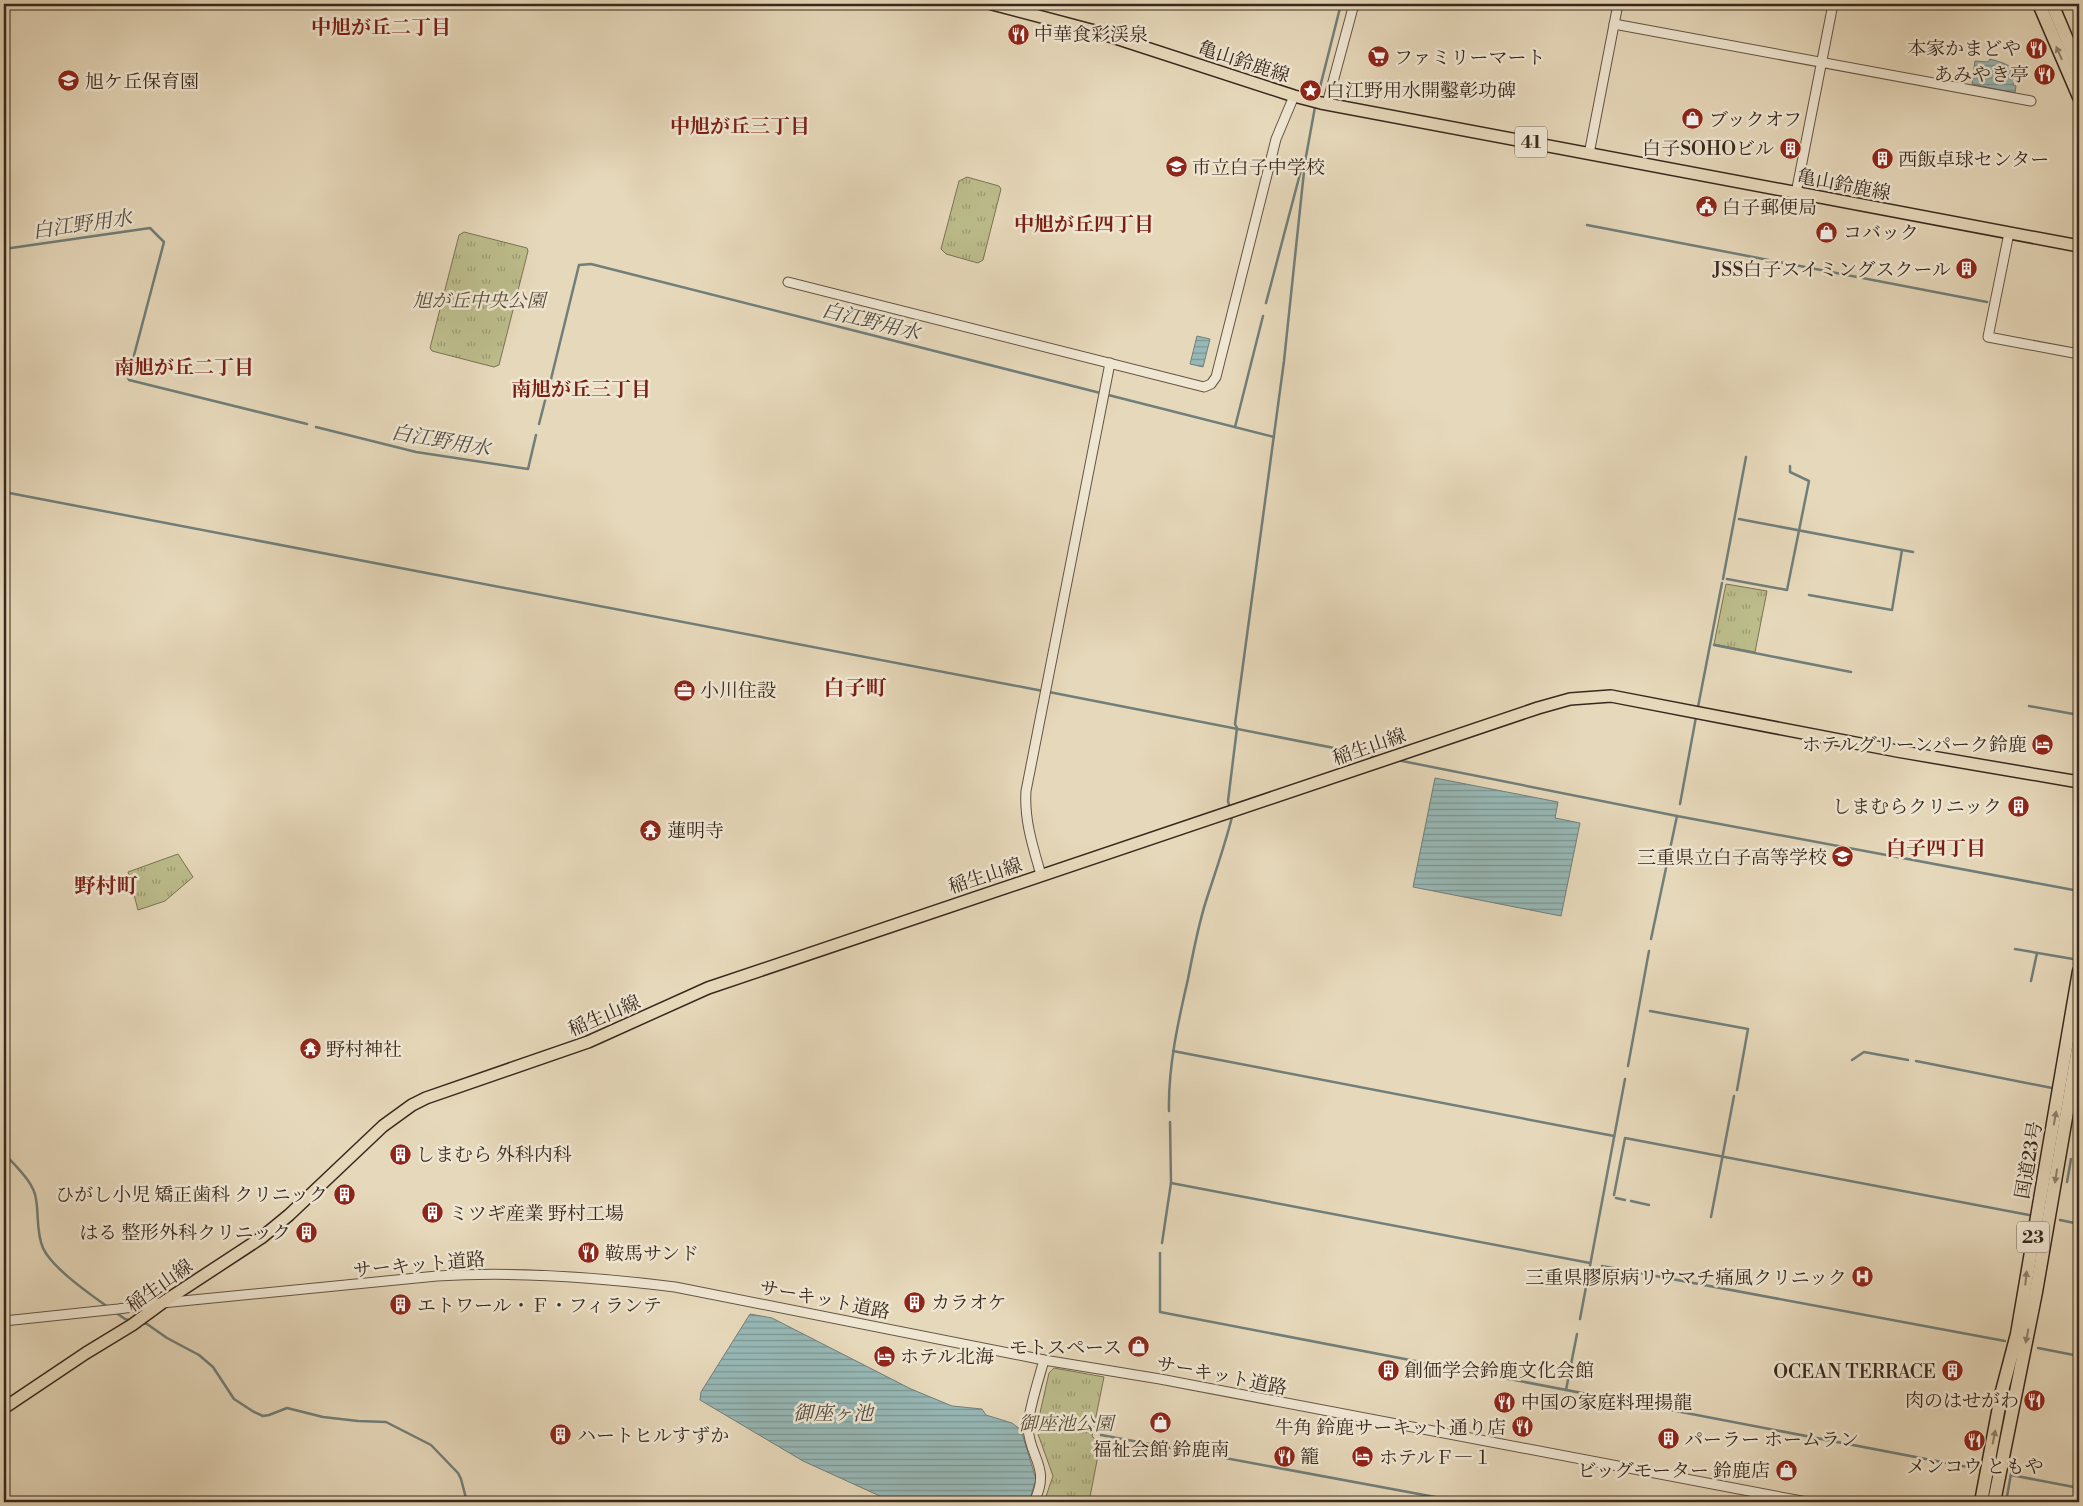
<svg xmlns="http://www.w3.org/2000/svg" width="2083" height="1506" font-family="'Libre Bodoni','Noto Serif JP',serif">
  <defs>
    <pattern id="grass-tufts" width="24" height="20" patternUnits="userSpaceOnUse" patternTransform="scale(1.25)"><rect width="24" height="20" fill="#bcbc8b"/><path d="M3 7l-1-3M5 7V3M7 7l1-3M15 17l-1-3M17 17v-4M19 17l1-3" fill="none" stroke="#9a9971"/></pattern>
    <pattern id="water-rules" width="6" height="5" patternUnits="userSpaceOnUse" patternTransform="scale(1.25)"><rect width="6" height="5" fill="#97b8b6"/><path d="M0 2.5h6" fill="none" stroke="#7c9693"/></pattern>
  </defs>
  <rect width="100%" height="100%" fill="#e6d8ba"/>
  <filter id="stains"><feTurbulence type="fractalNoise" baseFrequency=".004" numOctaves="4"/><feColorMatrix values="0 0 0 0 .2 0 0 0 0 .09 0 0 0 0 .02 0 0 0 .5 -.17"/></filter>
  <radialGradient id="worn" r=".72"><stop offset=".6" stop-color="#630" stop-opacity="0"/><stop offset="1" stop-color="#630" stop-opacity=".3"/></radialGradient>
  <g fill="url(#grass-tufts)" stroke="#7a7254">
    <polygon points="967,177 999,186 1001,189 983,260 978,263 946,254 941,249 959,181"/>
    <polygon points="464,232 527,248 528,251 499,365 494,367 432,351 430,348 459,235"/>
    <polygon points="1726,584 1767,591 1755,652 1714,644"/>
    <polygon points="178,854 193,877 165,901 138,910 128,872"/>
    <polygon points="1054,1368 1104,1377 1092,1436 1100,1445 1089,1502 1044,1502 1053,1476 1038,1434 1037,1426 1049,1373"/>
  </g>
  <g fill="url(#water-rules)" stroke="#717e79">
    <path d="M1990 59C2003 63 2017 65 2017 82L2014 81 2013 85 2016 86 2015 93 1972 84 1975 61 1988 62Z"/>
    <polygon points="1197,336 1210,339 1203,367 1190,364"/>
    <polygon points="1435,778 1558,802 1555,818 1580,823 1561,916 1413,887"/>
    <polygon points="750,1314 772,1318 911,1389 952,1406 982,1409 986,1415 1012,1423 1021,1430 1036,1479 1029,1502 893,1502 803,1461 700,1400 701,1392"/>
  </g>
  <g fill="none" stroke-linecap="round" stroke-linejoin="round">
    <g stroke="#717e79" stroke-width="2.5">
      <polyline points="1318,95 1341,4"/>
      <polyline points="1587,225 1987,302"/>
      <polyline points="4,249 150,228 164,242 128,378 129,380 307,424"/>
      <polyline points="1266,303 1301,170 1305,162"/>
      <polyline points="550,383 579,265 591,264 1274,437"/>
      <polyline points="539,424 547,393"/>
      <polyline points="316,427 416,452 528,469 536,435"/>
      <polyline points="1235,427 1263,316"/>
      <polyline points="4,492 1043,691"/>
      <polyline points="1739,519 1913,552"/>
      <polyline points="1723,579 1746,457"/>
      <polyline points="1727,579 1787,590 1809,481 1790,472 1790,466"/>
      <polyline points="1809,595 1892,610 1902,550"/>
      <polyline points="1714,645 1851,672"/>
      <polyline points="1049,692 1380,757"/>
      <polyline points="2029,706 2079,715"/>
      <polyline points="1698,707 1722,583"/>
      <polyline points="1397,760 1677,816 2079,891"/>
      <polyline points="1680,804 1696,717"/>
      <polyline points="1229,805 1228,801 1237,728 1235,724 1284,361 1305,162 1315,107"/>
      <polyline points="1651,939 1677,816"/>
      <polyline points="2015,949 2073,959"/>
      <polyline points="2031,981 2037,953"/>
      <polyline points="1650,1011 1748,1029 1737,1090"/>
      <polyline points="1173,1051 1614,1136"/>
      <polyline points="1852,1060 1864,1052 1908,1060"/>
      <polyline points="1916,1061 2052,1088"/>
      <polyline points="1628,1066 1649,951"/>
      <path d="M1169 1111C1168 1067 1178 1022 1188 979 1193 953 1198 926 1206 901 1215 873 1225 845 1232 817"/>
      <polyline points="2075,1148 2079,1127"/>
      <path d="M4 1153C15 1166 34 1182 36 1199 39 1216 36 1232 43 1248 52 1268 91 1295 108 1307"/>
      <polyline points="2067,1182 2071,1159"/>
      <polyline points="1171,1183 1590,1263"/>
      <polyline points="1614,1195 1625,1138 2029,1215"/>
      <polyline points="1616,1198 1625,1200"/>
      <polyline points="1631,1201 1649,1205"/>
      <polyline points="1711,1217 1734,1096"/>
      <polyline points="2060,1220 2079,1224"/>
      <polyline points="1162,1243 1171,1183 1170,1122"/>
      <polyline points="1160,1253 1160,1312 1978,1469"/>
      <polyline points="1602,1266 2005,1341"/>
      <polyline points="115,1312 125,1319 132,1321"/>
      <polyline points="1580,1319 1625,1079"/>
      <polyline points="142,1323 147,1324 167,1338 199,1355 213,1367 234,1399 254,1412 263,1416 269,1415 287,1408 323,1417 358,1421 386,1422 431,1445 458,1473 461,1479 467,1502"/>
      <polyline points="2038,1348 2079,1356"/>
      <polyline points="1566,1390 1577,1334"/>
      <polyline points="1101,1435 1462,1502"/>
      <polyline points="2011,1475 2079,1488"/>
      <polyline points="2006,1502 2014,1457"/>
    </g>
    <defs>
      <g id="minor">
        <polyline points="1614,24 2031,101"/>
        <polyline points="1327,104 1354,4"/>
        <polyline points="1589,154 1618,4"/>
        <polyline points="1796,193 1833,4"/>
        <polyline points="2009,233 1988,337 2079,354"/>
        <polyline points="788,282 1204,387 1211,384 1216,377 1276,139 1294,96"/>
        <path d="M1041 875C1033 847 1024 820 1026 791L1110 363"/>
        <path d="M4 1321 118 1309 162 1303 437 1276C517 1271 596 1277 675 1287L1044 1360 1160 1379 1807 1502"/>
        <path d="M1034 1502C1051 1467 1030 1459 1028 1428 1027 1415 1040 1375 1044 1360"/>
      </g>
      <g id="major">
        <polyline points="992,4 1091,30 1294,96 1321,103 2079,246"/>
        <polyline points="4,1408 86,1353 132,1325 162,1303 261,1238 289,1215 383,1126 412,1105 426,1098 588,1042 708,988 1538,708 1570,699 1611,696 1897,751 2079,782"/>
      </g>
      <g id="highway">
        <polyline points="2039,4 2079,97"/>
        <polyline points="2052,4 2079,68"/>
        <polyline points="1981,1502 2002,1391 2017,1334 2079,971"/>
        <polyline points="1994,1502 2036,1292 2079,1042"/>
      </g>
    </defs>
    <use href="#minor" stroke="#645444" stroke-width="11"/>
    <use href="#major" stroke="#38281d" stroke-width="14"/>
    <use href="#highway" stroke="#38281d" stroke-width="15"/>
    <use href="#minor" stroke="#efe6d2" stroke-width="9"/>
    <use href="#major" stroke="#e6d8ba" stroke-width="11"/>
    <use href="#highway" stroke="#e6d8ba" stroke-width="12"/>
  </g>
  <defs><path id="oneway-solid" d="M-6-.8H1V-3.2L6.5 0L1 3.2V.8H-6Z" transform="scale(1.25)"/></defs>
  <g fill="#8f806c">
    <use href="#oneway-solid" transform="translate(2059 53) rotate(-114)"/>
    <use href="#oneway-solid" transform="translate(2055 1118) rotate(-80)"/>
    <use href="#oneway-solid" transform="translate(2056 1176) rotate(99)"/>
    <use href="#oneway-solid" transform="translate(2026 1278) rotate(-84)"/>
    <use href="#oneway-solid" transform="translate(2027 1336) rotate(101)"/>
    <use href="#oneway-solid" transform="translate(1994 1437) rotate(-79)"/>
  </g>
  <defs>
    <symbol id="restaurant-disc" viewBox="-11 -11 22 22"><circle r="9.5" fill="#8f2418" stroke="#efe6d2"/><path d="M-5-6h1v4h1v-4h1v4h1v-4h1v5L-1.5 .5V6h-2V.5L-5-1ZM5-6V6H3V1.5H1.5Q1.5-4 5-6Z" fill="#fff"/></symbol>
    <symbol id="supermarket-disc" viewBox="-11 -11 22 22"><circle r="9.5" fill="#8f2418" stroke="#efe6d2"/><path d="M-6-5.5h2.5l.6 2H6L4.5 2H-2.5L-4.4-4H-6ZM-1.5 3.2a1.3 1.3 0 1 0 .1 0ZM3 3.2a1.3 1.3 0 1 0 .1 0Z" fill="#fff"/></symbol>
    <symbol id="school-disc" viewBox="-11 -11 22 22"><circle r="9.5" fill="#8f2418" stroke="#efe6d2"/><path d="M0-5L7-2L0 1L-7-2ZM-4 1L0 2.5L4 1V4Q0 6-4 4Z" fill="#fff"/></symbol>
    <symbol id="sight-disc" viewBox="-11 -11 22 22"><circle r="9.5" fill="#8f2418" stroke="#efe6d2"/><path d="M0-6L1.8-2.2L6-1.7L2.9 1.2L3.7 5.4L0 3.3L-3.7 5.4L-2.9 1.2L-6-1.7L-1.8-2.2Z" fill="#fff"/></symbol>
    <symbol id="shop-disc" viewBox="-11 -11 22 22"><circle r="9.5" fill="#8f2418" stroke="#efe6d2"/><path d="M-5-2.5h2.3a2.7 3.5 0 0 1 5.4 0H5L5.5 6h-11ZM-1.5-2.5h3a1.5 2.3 0 0 0-3 0Z" fill="#fff"/></symbol>
    <symbol id="building-disc" viewBox="-11 -11 22 22"><circle r="9.5" fill="#8f2418" stroke="#efe6d2"/><path d="M-4-6H4V6H1V3H-1V6H-4ZM-2.5-4.3h1.7v1.8h-1.7ZM.8-4.3h1.7v1.8H.8ZM-2.5-1h1.7V.8h-1.7ZM.8-1h1.7V.8H.8Z" fill="#fff"/></symbol>
    <symbol id="civic-disc" viewBox="-11 -11 22 22"><circle r="9.5" fill="#8f2418" stroke="#efe6d2"/><path d="M-.6-6.5H3V-4.5H.6V-3L4-1V1h2V6H-6V1h2V-1L-.6-3ZM-1.2 2.5V6h2.4V2.5Z" fill="#fff"/></symbol>
    <symbol id="office-disc" viewBox="-11 -11 22 22"><circle r="9.5" fill="#8f2418" stroke="#efe6d2"/><path d="M-6-3h4V-5.5h4V-3h4V5H-6ZM-1-4.5V-3h2v-1.5ZM-6 0V1H6V0Z" fill="#fff"/></symbol>
    <symbol id="hotel-disc" viewBox="-11 -11 22 22"><circle r="9.5" fill="#8f2418" stroke="#efe6d2"/><path d="M-6-4.5h1.5V1H6V5H4.5V3h-9V5H-6ZM-4 0a1.8 1.8 0 1 1 3.6 0ZM.5 0V-2.5h3Q6-2.5 6 0Z" fill="#fff"/></symbol>
    <symbol id="temple-disc" viewBox="-11 -11 22 22"><circle r="9.5" fill="#8f2418" stroke="#efe6d2"/><path d="M0-6L5-2H3V0L6.5 2.5H4V6H1.5V3h-3V6H-4V2.5H-6.5L-3 0V-2H-5Z" fill="#fff"/></symbol>
    <symbol id="hospital-disc" viewBox="-11 -11 22 22"><circle r="9.5" fill="#8f2418" stroke="#efe6d2"/><path d="M-5-5h3v3.5h4V-5h3V5h-3V1.5h-4V5h-3Z" fill="#fff"/></symbol>
  </defs>
  <g fill-rule="evenodd">
    <use href="#restaurant-disc" x="1006" y="22" width="25" height="25"/>
    <use href="#restaurant-disc" x="2024" y="36" width="25" height="25"/>
    <use href="#supermarket-disc" x="1366" y="44" width="25" height="25"/>
    <use href="#restaurant-disc" x="2032" y="62" width="25" height="25"/>
    <use href="#school-disc" x="56" y="68" width="25" height="25"/>
    <use href="#sight-disc" x="1298" y="78" width="25" height="25"/>
    <use href="#shop-disc" x="1680" y="106" width="25" height="25"/>
    <use href="#building-disc" x="1778" y="136" width="25" height="25"/>
    <use href="#building-disc" x="1870" y="146" width="25" height="25"/>
    <use href="#school-disc" x="1164" y="154" width="25" height="25"/>
    <use href="#civic-disc" x="1694" y="194" width="25" height="25"/>
    <use href="#shop-disc" x="1814" y="220" width="25" height="25"/>
    <use href="#building-disc" x="1954" y="256" width="25" height="25"/>
    <use href="#office-disc" x="672" y="678" width="25" height="25"/>
    <use href="#hotel-disc" x="2030" y="732" width="25" height="25"/>
    <use href="#building-disc" x="2006" y="794" width="25" height="25"/>
    <use href="#temple-disc" x="638" y="818" width="25" height="25"/>
    <use href="#school-disc" x="1830" y="844" width="25" height="25"/>
    <use href="#temple-disc" x="298" y="1036" width="25" height="25"/>
    <use href="#building-disc" x="388" y="1142" width="25" height="25"/>
    <use href="#building-disc" x="332" y="1182" width="25" height="25"/>
    <use href="#building-disc" x="420" y="1200" width="25" height="25"/>
    <use href="#building-disc" x="294" y="1220" width="25" height="25"/>
    <use href="#restaurant-disc" x="576" y="1240" width="25" height="25"/>
    <use href="#hospital-disc" x="1850" y="1264" width="25" height="25"/>
    <use href="#building-disc" x="902" y="1290" width="25" height="25"/>
    <use href="#building-disc" x="388" y="1292" width="25" height="25"/>
    <use href="#shop-disc" x="1126" y="1334" width="25" height="25"/>
    <use href="#hotel-disc" x="872" y="1344" width="25" height="25"/>
    <use href="#building-disc" x="1376" y="1358" width="25" height="25"/>
    <use href="#building-disc" x="1940" y="1358" width="25" height="25"/>
    <use href="#restaurant-disc" x="2022" y="1388" width="25" height="25"/>
    <use href="#restaurant-disc" x="1492" y="1390" width="25" height="25"/>
    <use href="#shop-disc" x="1148" y="1410" width="25" height="25"/>
    <use href="#restaurant-disc" x="1510" y="1414" width="25" height="25"/>
    <use href="#building-disc" x="548" y="1422" width="25" height="25"/>
    <use href="#building-disc" x="1656" y="1426" width="25" height="25"/>
    <use href="#restaurant-disc" x="1962" y="1428" width="25" height="25"/>
    <use href="#restaurant-disc" x="1272" y="1444" width="25" height="25"/>
    <use href="#hotel-disc" x="1350" y="1444" width="25" height="25"/>
    <use href="#shop-disc" x="1774" y="1458" width="25" height="25"/>
  </g>
  <g text-anchor="middle" stroke-width="5" stroke-linejoin="round" paint-order="stroke">
    <g fill="#efe6d2" stroke="#6f6153" stroke-width="1">
      <rect x="1515" y="126.5" width="32" height="31" rx="4"/>
      <rect x="2017" y="1221.5" width="32" height="31" rx="4"/>
    </g>
    <g font-size="18" font-weight="bold" fill="#38281d">
      <text x="1531" y="148">41</text>
      <text x="2033" y="1243">23</text>
    </g>
    <g font-size="19" fill="#38281d" stroke="#efe6d2" text-anchor="start">
      <text x="1034" y="41">中華食彩渓泉</text>
      <text x="2021" y="55" text-anchor="end">本家かまどや</text>
      <text x="1394" y="64">ファミリーマート</text>
      <text x="2029" y="81" text-anchor="end">あみやき亭</text>
      <text x="85" y="88">旭ケ丘保育園</text>
      <text x="1326" y="97">白江野用水開鑿彰功碑</text>
      <text x="1709" y="126">ブックオフ</text>
      <text x="1774" y="155" text-anchor="end">白子SOHOビル</text>
      <text x="1898" y="166">西飯卓球センター</text>
      <text x="1192" y="174">市立白子中学校</text>
      <text x="1722" y="214">白子郵便局</text>
      <text x="1843" y="239">コバック</text>
      <text x="1951" y="276" text-anchor="end">JSS白子スイミングスクール</text>
      <text x="700" y="697">小川住設</text>
      <text x="2027" y="751" text-anchor="end">ホテルグリーンパーク鈴鹿</text>
      <text x="2002" y="813" text-anchor="end">しまむらクリニック</text>
      <text x="667" y="837">蓮明寺</text>
      <text x="1827" y="864" text-anchor="end">三重県立白子高等学校</text>
      <text x="326" y="1056">野村神社</text>
      <text x="416" y="1161">しまむら 外科内科</text>
      <text x="328" y="1201" text-anchor="end">ひがし小児 矯正歯科 クリニック</text>
      <text x="449" y="1220">ミツギ産業 野村工場</text>
      <text x="291" y="1239" text-anchor="end">はる 整形外科クリニック</text>
      <text x="605" y="1260">鞍馬サンド</text>
      <text x="1847" y="1284" text-anchor="end">三重県膠原病リウマチ痛風クリニック</text>
      <text x="931" y="1309">カラオケ</text>
      <text x="417" y="1312">エトワール・Ｆ・フィランテ</text>
      <text x="1122" y="1354" text-anchor="end">モトスペース</text>
      <text x="900" y="1363">ホテル北海</text>
      <text x="1404" y="1377">創価学会鈴鹿文化会館</text>
      <text x="1936" y="1378" text-anchor="end">OCEAN TERRACE</text>
      <text x="2019" y="1407" text-anchor="end">肉のはせがわ</text>
      <text x="1521" y="1409">中国の家庭料理揚龍</text>
      <text x="1506" y="1434" text-anchor="end">牛角 鈴鹿サーキット通り店</text>
      <text x="577" y="1442">ハートヒルすずか</text>
      <text x="1684" y="1446">パーラー ホームラン</text>
      <text x="1161" y="1456" text-anchor="middle">福祉会館 鈴鹿南</text>
      <text x="1300" y="1463">籠</text>
      <text x="1379" y="1464">ホテルＦ―１</text>
      <text x="1975" y="1473" text-anchor="middle">メンコウ ともや</text>
      <text x="1770" y="1477" text-anchor="end">ビッグモーター 鈴鹿店</text>
    </g>
    <g font-size="19" fill="#38281d" stroke="#efe6d2">
      <text transform="translate(1244 61) rotate(18)" y="7">亀山鈴鹿線</text>
      <text transform="translate(1844 184) rotate(11)" y="7">亀山鈴鹿線</text>
      <text transform="translate(1369 746) rotate(-19)" y="7">稲生山線</text>
      <text transform="translate(985 875) rotate(-18)" y="7">稲生山線</text>
      <text transform="translate(604 1015) rotate(-23)" y="7">稲生山線</text>
      <text transform="translate(2028 1160) rotate(-80)" y="7">国道23号</text>
      <text transform="translate(419 1264) rotate(-5)" y="7">サーキット道路</text>
      <text transform="translate(159 1285) rotate(-35)" y="7">稲生山線</text>
      <text transform="translate(825 1299) rotate(11)" y="7">サーキット道路</text>
      <text transform="translate(1222 1375) rotate(11)" y="7">サーキット道路</text>
    </g>
    <g font-size="19" font-style="italic" fill="#594d38" stroke="#efe6d2">
      <text x="479" y="307">旭が丘中央公園</text>
      <text x="1066" y="1430">御座池公園</text>
    </g>
    <g font-size="20" font-weight="bold" fill="#7a1f14" stroke="#efe6d2">
      <text x="381" y="34">中旭が丘二丁目</text>
      <text x="740" y="133">中旭が丘三丁目</text>
      <text x="1084" y="231">中旭が丘四丁目</text>
      <text x="184" y="374">南旭が丘二丁目</text>
      <text x="581" y="396">南旭が丘三丁目</text>
      <text x="1936" y="855">白子四丁目</text>
    </g>
    <g font-size="20" font-style="italic" fill="#504c43" stroke="#efe6d2">
      <text transform="translate(82 224) rotate(-8)" y="7">白江野用水</text>
      <text transform="translate(871 321) rotate(14)" y="7">白江野用水</text>
      <text transform="translate(441 440) rotate(10)" y="7">白江野用水</text>
      <text x="833" y="1420">御座ヶ池</text>
    </g>
    <g font-size="21" font-weight="bold" fill="#7a1f14" stroke="#efe6d2">
      <text x="855" y="695">白子町</text>
      <text x="106" y="893">野村町</text>
    </g>
  </g>
  <rect width="2083" height="1506" fill="none" stroke="#e6d8ba" stroke-width="20"/>
  <rect x="5" y="5" width="2073" height="1496" fill="none" stroke="#38281d" stroke-width="2.5"/>
  <rect x="10" y="10" width="2063" height="1486" fill="none" stroke="#38281d"/>
  <rect width="100%" height="100%" filter="url(#stains)"/>
  <rect width="100%" height="100%" fill="url(#worn)"/>
</svg>
